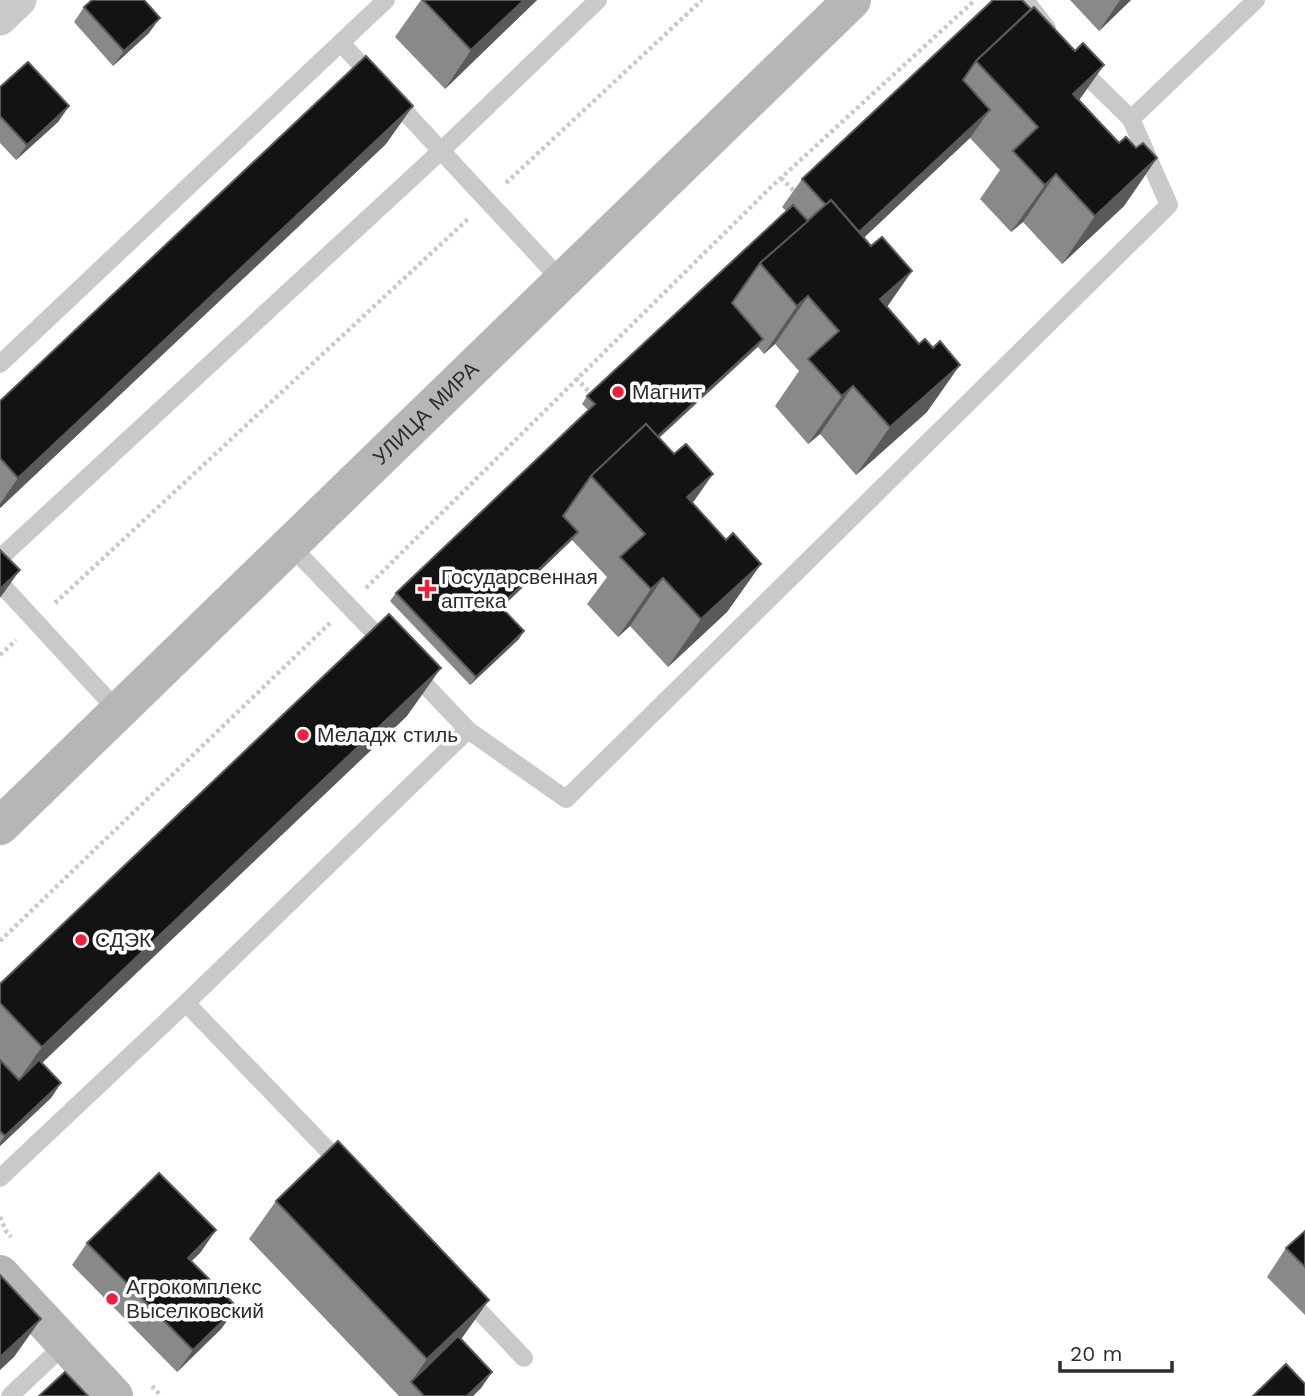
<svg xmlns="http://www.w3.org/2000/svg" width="1305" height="1396" font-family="'Work Sans',sans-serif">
  <rect width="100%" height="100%" fill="#fff"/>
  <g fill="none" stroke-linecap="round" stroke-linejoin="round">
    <g stroke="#c9c9c9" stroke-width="4.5" stroke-dasharray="3.5 3.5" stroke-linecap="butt">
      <polyline points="781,178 794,191"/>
      <polyline points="506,183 702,0"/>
      <polyline points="576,378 592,395"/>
      <polyline points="366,588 770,188 975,0"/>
      <polyline points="55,603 469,218"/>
      <polyline points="0,655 16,640"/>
      <polyline points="0,941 330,623"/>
      <polyline points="0,1217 6,1231 11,1237"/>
      <polyline points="152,1386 161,1396"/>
    </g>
    <g stroke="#c9c9c9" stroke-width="18">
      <polyline points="1025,0 1047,28"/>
      <polyline points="341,43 563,282"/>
      <polyline points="1131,119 1256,0"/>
      <polyline points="0,364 386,0"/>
      <polyline points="289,544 389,648"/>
      <polyline points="0,558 442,150 598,0"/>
      <polyline points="0,583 119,712"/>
      <polyline points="411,670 468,730 566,799 1169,205 1131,119 1077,66"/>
      <polyline points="186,1003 468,730"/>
      <polyline points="0,1178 186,1003 344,1167"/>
      <polyline points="464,1295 524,1358"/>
      <polyline points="10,1396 65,1344"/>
    </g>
    <polyline stroke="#c9c9c9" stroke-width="33" points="0,19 20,0"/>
    <g stroke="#b6b6b6" stroke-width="38">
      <path id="s1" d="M0 826 852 0"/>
      <polyline points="0,1274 114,1396"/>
    </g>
  </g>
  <g fill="#898989">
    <polygon points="421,0 537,0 445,89 395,37"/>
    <polygon points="1070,0 1131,0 1099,31"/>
    <polygon points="84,7 149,33 113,66 74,22"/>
    <polygon points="1031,9 1075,51 1104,65 1079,100 1119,143 1136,148 1157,158 1124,206 1062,264 1023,222 1011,232 980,199 1000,170 970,138 864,237 871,246 912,271 887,307 927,412 856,475 820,434 808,444 775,406 799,371 775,344 764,354 758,347 659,438 692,503 726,540 761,564 727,612 668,667 630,626 618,637 587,604 607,577 572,540 502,607 519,639 470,685 390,601 396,593 588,410 582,404 587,396 786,211 782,207 802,179"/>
    <polygon points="0,87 69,106 58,122 16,160 0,143"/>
    <polygon points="386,144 0,508 0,401"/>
    <polygon points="407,716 42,1063 61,1083 51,1098 0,1146 0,984"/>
    <polygon points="276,1201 461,1339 492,1372 481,1388 473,1396 399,1396 249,1239"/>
    <polygon points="216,1230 200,1253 191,1261 237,1307 221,1329 177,1372 72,1265 87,1243"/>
    <polygon points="1305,1231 1305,1315 1267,1277 1286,1248"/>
  </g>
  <g fill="#5a5a5a">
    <polygon points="524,0 537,0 445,89 471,50"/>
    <polygon points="1120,0 1131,0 1099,31"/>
    <polygon points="160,18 149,33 113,66 124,51"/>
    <polygon points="1104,65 1070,113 1073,94"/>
    <polygon points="69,106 58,122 16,160 27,145"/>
    <polygon points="413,106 386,144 0,508 0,504 18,478"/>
    <polygon points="990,110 970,138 836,264 856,235"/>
    <polygon points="1157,158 1124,206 1062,264 1095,216"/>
    <polygon points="1056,174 1023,222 1011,232 1045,185"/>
    <polygon points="912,271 879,318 880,299"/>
    <polygon points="808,296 775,344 764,354 797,306"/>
    <polygon points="763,339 758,346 636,459 641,452"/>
    <polygon points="960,365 927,412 856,475 890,427"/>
    <polygon points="853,386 820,434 808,444 842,396"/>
    <polygon points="713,474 680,521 687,497"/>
    <polygon points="578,532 572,540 495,614 500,606"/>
    <polygon points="761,564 727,612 668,667 701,619"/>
    <polygon points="20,570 0,598 0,589"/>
    <polygon points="663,578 630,626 618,637 651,589"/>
    <polygon points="524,631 519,639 470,685 476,677"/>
    <polygon points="441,668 407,716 8,1095 42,1047"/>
    <polygon points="61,1083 51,1098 0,1146 0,1143 5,1136"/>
    <polygon points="216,1230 200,1253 172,1280 188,1258"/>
    <polygon points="489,1300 462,1338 413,1385 411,1382 427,1359"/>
    <polygon points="237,1307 221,1329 177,1372 193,1350"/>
    <polygon points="41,1319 14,1357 0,1370 0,1357"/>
    <polygon points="492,1372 481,1388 473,1396 467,1396"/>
  </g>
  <g fill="#131313" stroke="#5a5a5a" stroke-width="2">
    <polygon points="92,0 144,0 160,18 124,51 84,7"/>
    <polygon points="423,0 524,0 471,50"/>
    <polygon points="993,0 1022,0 1031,9 976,61 963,80 990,110 859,232 831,200 826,205 802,179"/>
    <polygon points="1034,7 1075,51 1083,43 1104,65 1073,94 1119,143 1126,137 1136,148 1143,143 1157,158 1095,216 1056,174 1045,185 1013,151 1038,127 976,61"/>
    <polygon points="366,56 413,106 18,478 0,458 0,401"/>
    <polygon points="28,62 69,106 27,145 0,116 0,87"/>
    <polygon points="831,200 871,246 882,237 912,271 880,299 919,344 925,339 933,348 940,341 960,365 890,427 853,386 842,396 808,359 839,331 808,296 797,306 760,263"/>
    <polygon points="793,205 808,221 760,263 732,303 763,339 657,437 646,424 591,476 563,516 578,532 500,606 524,631 476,677 396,593 595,404 587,396"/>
    <polygon points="646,424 674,454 686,444 713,474 687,497 726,540 733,533 761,564 701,619 663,578 651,589 620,557 645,534 591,476"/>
    <polygon points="0,550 20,570 0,589"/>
    <polygon points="389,614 441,668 42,1047 0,1003 0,984"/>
    <polygon points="0,1060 19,1080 39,1060 61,1083 5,1136 0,1131"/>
    <polygon points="338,1141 489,1300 427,1359 276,1201"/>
    <polygon points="159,1173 216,1230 188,1258 237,1307 193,1350 87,1243"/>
    <polygon points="1305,1231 1305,1267 1286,1248"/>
    <polygon points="0,1275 41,1319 0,1357"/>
    <polygon points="458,1336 492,1372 467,1396 424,1396 411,1382"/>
    <polygon points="1286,1364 1305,1384 1305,1396 1253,1396"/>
    <polygon points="65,1372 88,1396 39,1396"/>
  </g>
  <g fill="#f31e3c" stroke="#fff" stroke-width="2.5">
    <circle cx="618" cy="392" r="7"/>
    <path d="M423.5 578.5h7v7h7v7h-7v7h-7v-7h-7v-7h7z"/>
    <circle cx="303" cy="735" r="7"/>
    <circle cx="81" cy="940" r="7"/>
    <circle cx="112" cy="1299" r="7"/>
  </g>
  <g text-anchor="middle" stroke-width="7" stroke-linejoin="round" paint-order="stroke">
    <g font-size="21" fill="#2c2c2c" stroke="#fff" text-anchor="start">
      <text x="632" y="399">Магнит</text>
      <text x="441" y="584">Государсвенная<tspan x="441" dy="24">аптека</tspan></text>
      <text x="317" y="742">Меладж стиль</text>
      <text x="95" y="947">СДЭК</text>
      <text x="126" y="1294">Агрокомплекс<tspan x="126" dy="24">Выселковский</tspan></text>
    </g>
    <g font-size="21" fill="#2c2c2c" stroke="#fff">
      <text dy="7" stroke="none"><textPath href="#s1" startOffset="593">УЛИЦА МИРА</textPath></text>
    </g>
  </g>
  <path d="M1060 1361v10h112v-10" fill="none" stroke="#2c2c2c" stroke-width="3.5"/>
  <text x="1070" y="1361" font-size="21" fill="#2c2c2c" stroke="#ffffff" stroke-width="5" paint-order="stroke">20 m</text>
</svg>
